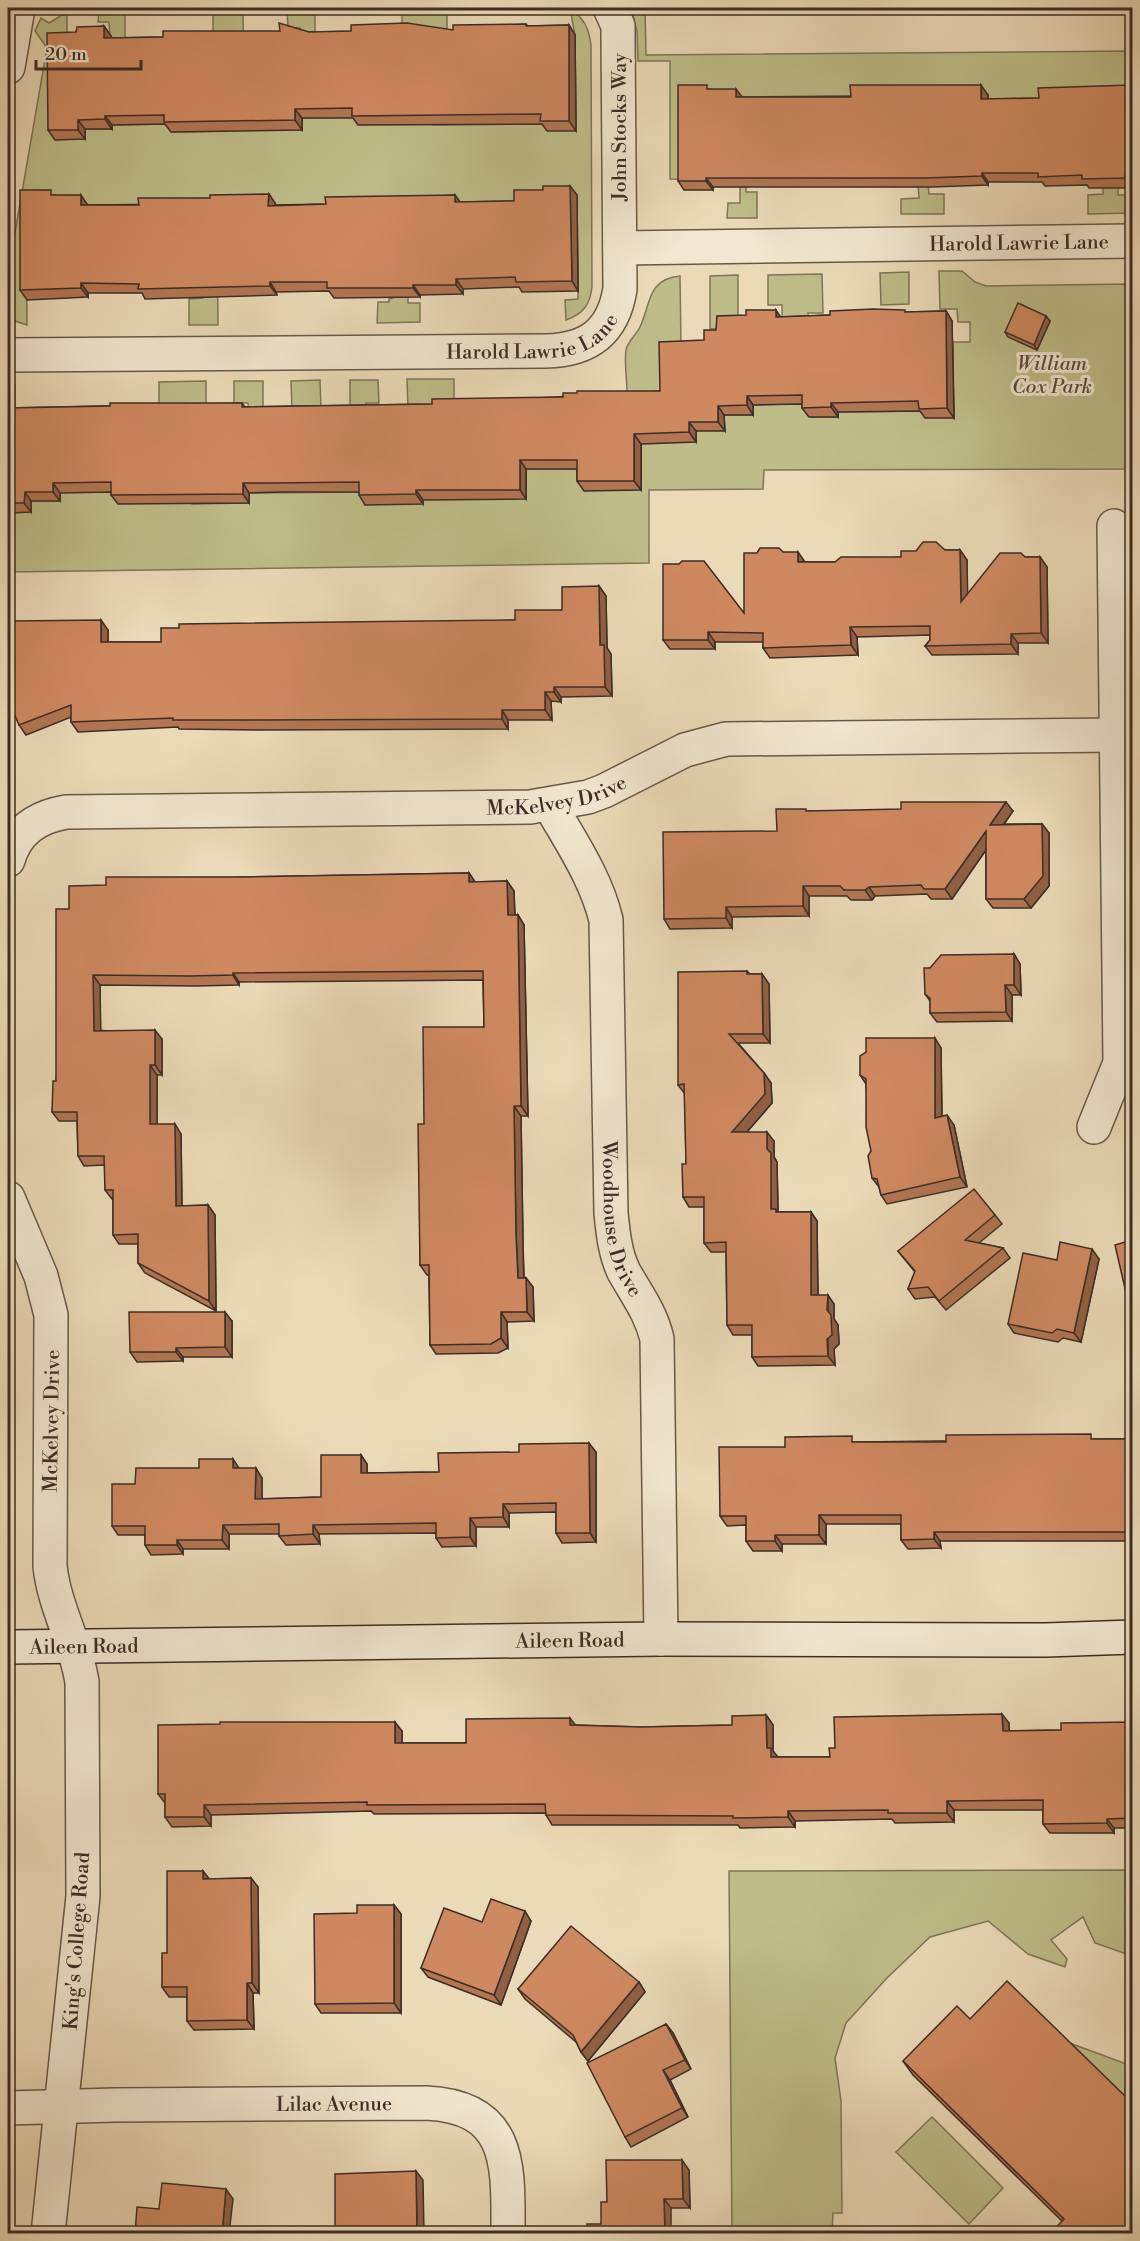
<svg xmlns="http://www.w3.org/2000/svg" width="1140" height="2241" font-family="'Libre Bodoni',serif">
  <rect width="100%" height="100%" fill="#ebdab7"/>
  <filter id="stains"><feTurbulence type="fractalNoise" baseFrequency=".00333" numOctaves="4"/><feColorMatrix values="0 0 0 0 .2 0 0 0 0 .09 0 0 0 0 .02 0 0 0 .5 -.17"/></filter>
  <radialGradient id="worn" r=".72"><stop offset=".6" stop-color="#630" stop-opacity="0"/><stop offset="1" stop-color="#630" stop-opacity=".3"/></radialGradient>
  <g fill="#bebd89" stroke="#7d7558" stroke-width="1.5">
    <polygon points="287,8 315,8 315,39 300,37 300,28 288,28"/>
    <path d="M402 8H447V31L432 37 433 125 547 124 576 130 575 35 570 9C584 18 589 28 591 45L592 287C590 305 583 314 566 320L565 300 578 299 577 195 406 297H408V303H420V322L377 323 378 302H389V299L393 298 392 206 217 205 218 325H189V299L203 298V208L88 214 87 204 26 200 27 325 15 321 8 315V273L47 48 35 31 41 18 49 23 67 12V34L85 129H112V125L170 124 171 132 228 131 213 33V10L243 9 244 130H302V118L358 117 402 30Z"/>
    <polygon points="631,8 645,8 646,55 1132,51 1132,95 1117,95 1118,195 1132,195 1132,213 1088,214 1088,195 1103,194 1103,98 988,108 988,95 928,184 929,194 944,194 944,214 901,214 901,199 919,198 918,184 670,179 670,61 638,61 637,31"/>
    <polygon points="99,10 125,10 125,40 111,54 109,22 98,22"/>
    <polygon points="746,176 746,192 757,192 757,218 727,218 728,203 740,203 740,187 742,187"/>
    <path d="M939 271H962L975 282 986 286 1132 284V469L764 470 763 489 649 490V563L8 572V513L31 512V501H59L60 493 159 405V382L206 381V407L192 504 249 503V493L366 492 408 408 407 379H454V399L526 499V469H584L641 490V401L627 392C627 379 624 363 626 350 627 342 637 334 640 327 651 304 647 279 680 276L681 346 696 431 724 415H753V405L783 404 782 305H768V275L822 274 823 313H808L810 417H837L838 412 925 411 954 418 953 342H970V322H958L957 309H940Z"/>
    <polygon points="909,272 909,304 881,305 880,273"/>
    <polygon points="738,275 738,315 723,328 710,329 710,276"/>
    <polygon points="320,380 321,408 292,409 291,381"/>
    <polygon points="350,380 378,380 379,403 366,403 366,414 350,416"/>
    <polygon points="234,381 263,381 263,417 249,417 248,403 234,403"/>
    <rect x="8" y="384" width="7" height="23"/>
    <polygon points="1132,1870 1132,1956 1095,1943 1083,1917 1051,1940 1067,1959 1065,1967 1028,1954 988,1921 930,1937 887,1978 846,2023 835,2058 841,2101 842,2213 833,2213 832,2233 732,2233 729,1871"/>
    <polygon points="1064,2041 1132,2066 1132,2108"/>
    <polygon points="932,2117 1003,2188 969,2224 896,2152"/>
  </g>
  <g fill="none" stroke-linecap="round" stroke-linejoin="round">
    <defs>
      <g id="street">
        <polyline points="8,67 18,8"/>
        <path id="s1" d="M620 248 1132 241"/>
        <path id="s2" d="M8 355 546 351C589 350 613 332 620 289L618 39V26L610 8"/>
        <path id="s3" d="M550 805C571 842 596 878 606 920L611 1213C613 1233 615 1254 624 1272 637 1295 651 1313 657 1339L661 1639"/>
        <path id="s4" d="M8 860C16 831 37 817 66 812L530 807 588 797 604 791 685 750 726 739 1116 735"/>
        <polyline points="1094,1127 1120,1063 1114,526"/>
        <path d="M8 1198 41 1276 51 1315 50 1566C54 1606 76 1642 82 1682L83 1896 48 2234"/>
        <path id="s5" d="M8 2108 115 2105 426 2103C513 2107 508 2167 508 2234"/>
      </g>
      <g id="secondary">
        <path id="s6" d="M8 1647 661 1639 1046 1640 1132 1637"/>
      </g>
    </defs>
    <use href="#street" stroke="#68584a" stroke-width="36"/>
    <use href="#secondary" stroke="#3c2d26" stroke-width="36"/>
    <use href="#street" stroke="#f2e7d0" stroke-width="33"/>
    <use href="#secondary" stroke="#f2e7d0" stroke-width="33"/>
  </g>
  <g fill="#b27653" stroke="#3c2d26" stroke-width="1.5">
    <polygon points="526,24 528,26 569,25 575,35 576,131 547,131 542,124 358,125 353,118 302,118 302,130 171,132 165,124 112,125 112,129 85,129 85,139 55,140 48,130 76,32 104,26 111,36 111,38 163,37 309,32 453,30"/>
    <polygon points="1132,85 1132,188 1089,188 1087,185 1045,186 1042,182 988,182 988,185 932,187 713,187 713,190 684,190 678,181 709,89 742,97 988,95 988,99 1039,98"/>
    <polygon points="570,186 577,195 578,291 522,292 519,287 463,289 463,294 420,295 420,297 334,298 329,291 276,292 277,295 145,299 142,293 88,293 88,297 27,300 20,290 54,195 87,205 275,203 275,205 326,204 455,195 460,202 514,201 543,190"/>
    <polygon points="946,311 952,321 954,418 925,418 920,411 838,412 838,417 809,417 802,408 802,404 753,405 753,415 724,415 725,431 696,431 696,442 641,444 641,490 584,491 577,481 577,469 526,469 526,499 423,500 423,504 365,505 359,495 359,492 281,492 249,493 249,503 118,504 111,495 111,492 60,493 60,501 31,501 31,512 8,513 8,408 242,403 245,407 432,404 660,391 704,340 716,330 781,317 906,312"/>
    <polygon points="1046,316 1050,321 1037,350 1008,337 1005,332"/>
    <polygon points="945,550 960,550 967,560 967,594 1025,557 1040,557 1047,567 1048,643 1018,643 1018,654 932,655 925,646 930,640 930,635 857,637 858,655 770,658 763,648 763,642 715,642 715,649 670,649 663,640 744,613 805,562 835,562 901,557"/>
    <polygon points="599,586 606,596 607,648 611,654 612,696 561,697 561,702 551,701 552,720 508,720 508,729 262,730 179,729 178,727 78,732 71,722 71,717 26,735 19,725 16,717 8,722 8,622 108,630 108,642 161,642 515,620 562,610"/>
    <polygon points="808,811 1013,811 1004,824 1042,824 1049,833 1049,886 1031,908 993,908 986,899 986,850 952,899 931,899 927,894 875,896 872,900 851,900 847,896 809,896 809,916 732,917 732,928 670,929 664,919"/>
    <polygon points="469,873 475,882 507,881 514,891 515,915 518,915 524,925 528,1116 521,1116 523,1243 524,1278 526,1278 533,1287 534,1321 507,1322 508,1348 498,1353 436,1354 430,1345 429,1275 427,1275 420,1265 424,1124 484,1027 483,980 239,982 239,985 196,986 100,985 100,1030 162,1039 162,1075 157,1075 157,1124 181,1134 182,1206 208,1205 215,1215 216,1311 145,1273 138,1263 138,1244 119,1244 113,1235 113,1199 112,1199 105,1190 105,1165 84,1166 78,1156 77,1121 59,1121 52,1112 56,1081 69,909 106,885 242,877"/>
    <polygon points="1014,954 1020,964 1021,995 1012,995 1012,1021 937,1022 930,1013 930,1001 925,994 930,968"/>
    <polygon points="747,971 750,974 762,974 769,984 770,1043 738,1043 764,1073 771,1083 772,1103 747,1132 774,1141 774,1157 777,1162 778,1212 811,1212 817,1221 818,1295 834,1304 834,1319 838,1325 839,1344 834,1349 835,1365 758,1366 752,1357 752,1335 733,1335 727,1325 726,1252 711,1252 704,1243 704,1207 689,1207 683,1197 686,1164 685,1094 678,1085"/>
    <polygon points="941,1048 942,1116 954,1125 967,1187 887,1204 881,1195 879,1187 872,1178 871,1151 866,1084 860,1075"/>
    <polygon points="995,1215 1002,1224 979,1243 1003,1248 1010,1258 946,1310 935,1297 915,1299 908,1289 915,1272 898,1251"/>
    <polygon points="1099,1259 1081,1342 1063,1338 1058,1342 1014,1333 1008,1324 1057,1260"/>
    <polygon points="232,1321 232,1357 183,1357 183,1361 137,1362 130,1352"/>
    <polygon points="1094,1439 1132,1439 1132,1541 940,1541 941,1548 908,1549 901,1540 901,1524 826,1524 826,1544 782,1544 782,1551 753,1551 746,1541 746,1525 727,1526 720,1516 785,1447 856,1442"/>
    <polygon points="596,1452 596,1542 562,1543 556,1533 556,1512 509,1513 509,1527 476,1527 476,1546 442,1547 436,1538 436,1533 319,1534 320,1544 286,1545 279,1536 279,1534 229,1534 229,1549 183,1549 183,1554 151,1555 145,1545 145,1535 118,1535 112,1526 135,1484 239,1468 262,1478 262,1499 321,1497 361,1455 367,1464 367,1473 439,1472"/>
    <polygon points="766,1715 773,1725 773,1751 777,1757 830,1757 835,1748 1009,1723 1009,1731 1061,1730 1132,1722 1132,1828 1114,1828 1114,1833 1050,1833 1043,1824 1043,1810 954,1810 954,1822 895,1823 892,1819 795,1821 795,1827 740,1828 738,1825 552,1825 546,1815 545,1813 374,1814 371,1811 211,1815 211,1826 172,1827 165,1817 165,1803 158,1794 402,1731 402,1743 466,1743 575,1725 641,1727 732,1725"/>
    <polygon points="203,1871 209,1879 251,1878 258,1887 259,1993 253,1993 254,2029 194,2030 187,2021 187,1997 169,1997 162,1987 167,1953"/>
    <polygon points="394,1905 401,1914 401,2013 321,2013 315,2004 357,1913"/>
    <polygon points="531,1921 501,2005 428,1977 421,1968 482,1922"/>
    <polygon points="639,1982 645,1992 588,2061 581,2052 576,2042 525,1999 518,1989"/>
    <polygon points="666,2024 673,2033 691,2069 670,2080 688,2117 631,2147 625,2137"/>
    <polygon points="903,2061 1132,2234 1062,2221 913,2075"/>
    <polygon points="689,2170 690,2208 671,2208 601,2224 607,2202"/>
  </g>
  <g fill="#916044" stroke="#3c2d26" stroke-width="1.5">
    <polygon points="569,25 575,35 576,131 569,121"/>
    <polygon points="104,26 111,36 111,48 104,38"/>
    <polygon points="981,85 988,95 988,108 981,99"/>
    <polygon points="736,89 743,98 736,97"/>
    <polygon points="295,109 302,118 302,130 295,120"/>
    <polygon points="105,116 112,125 112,129 105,119"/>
    <polygon points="78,120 85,129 85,139 78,130"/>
    <polygon points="1125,171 1132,181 1132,188 1125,178"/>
    <polygon points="982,173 988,182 988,185 982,176"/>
    <polygon points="706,178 713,187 713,190 706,181"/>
    <polygon points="570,186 577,195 578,291 572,281"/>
    <polygon points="269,194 275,203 275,215 268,206"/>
    <polygon points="81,195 87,204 88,214 81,205"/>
    <polygon points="455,195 462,205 455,202"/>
    <polygon points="456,279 463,289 463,294 456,285"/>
    <polygon points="270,282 276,292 277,295 270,286"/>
    <polygon points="81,283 88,293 88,297 81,288"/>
    <polygon points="413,285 420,295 420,297 413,288"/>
    <polygon points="776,310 782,319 776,317"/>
    <polygon points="946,311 952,321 954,418 947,408"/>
    <polygon points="1046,316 1050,321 1037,350 1034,345"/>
    <polygon points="747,396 753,405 753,415 747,405"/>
    <polygon points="831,403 838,412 838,417 831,407"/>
    <polygon points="718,406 724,415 725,431 718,422"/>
    <polygon points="689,422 696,431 696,442 689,432"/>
    <polygon points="634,434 641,444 641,490 634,481"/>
    <polygon points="520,460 526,469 526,499 520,490"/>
    <polygon points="53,483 60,493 60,501 53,492"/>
    <polygon points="243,483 249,493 249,503 243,494"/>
    <polygon points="416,490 423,500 423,504 416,494"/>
    <polygon points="25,492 31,501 31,512 24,503"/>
    <polygon points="960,550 967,560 968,611 961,602"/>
    <polygon points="798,552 805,562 798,562"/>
    <polygon points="1040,557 1047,567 1048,643 1041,633"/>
    <polygon points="599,586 606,596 607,648 611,654 612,696 605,687 600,645"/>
    <polygon points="101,620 108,630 108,652 101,642"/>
    <polygon points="850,627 857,637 858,655 851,645"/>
    <polygon points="708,632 715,642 715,649 708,640"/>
    <polygon points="1011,634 1018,643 1018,654 1011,644"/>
    <polygon points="554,687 561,697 561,702 554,692"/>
    <polygon points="545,692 551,701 552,720 545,710"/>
    <polygon points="502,710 508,720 508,729 502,719"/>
    <polygon points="1006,802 1013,811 997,834 990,825"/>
    <polygon points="1042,824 1049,833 1049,886 1031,908 1024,899"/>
    <polygon points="986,831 992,841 952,899 945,889"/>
    <polygon points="469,873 475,882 469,882"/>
    <polygon points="507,881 514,891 515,924 508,915"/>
    <polygon points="803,886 809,896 809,916 803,906"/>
    <polygon points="869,887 875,896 872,900 865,890"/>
    <polygon points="726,907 732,917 732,928 726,918"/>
    <polygon points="518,915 524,925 528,1116 521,1106"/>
    <polygon points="1014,954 1020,964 1021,995 1014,985"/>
    <polygon points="233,973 239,982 239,985 233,975"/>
    <polygon points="762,974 769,984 770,1043 763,1034"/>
    <polygon points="93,975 100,985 101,1040 94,1031"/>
    <polygon points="1005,985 1012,995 1012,1021 1006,1012"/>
    <polygon points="155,1030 162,1039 162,1075 155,1065"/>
    <polygon points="935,1038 941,1048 942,1127 935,1118"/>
    <polygon points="150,1065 157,1075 157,1134 150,1124"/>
    <polygon points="764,1073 771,1083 772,1103 739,1141 732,1132"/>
    <polygon points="514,1106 521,1116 523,1243 524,1287 518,1278 516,1234"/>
    <polygon points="947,1115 954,1125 967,1187 960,1177"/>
    <polygon points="175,1124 181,1134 182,1215 176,1206"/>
    <polygon points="767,1132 774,1141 774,1157 777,1162 778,1212 782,1219 771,1209 767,1149"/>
    <polygon points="208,1205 215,1215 216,1311 209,1301"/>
    <polygon points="811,1212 817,1221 818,1305 811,1295"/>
    <polygon points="1092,1249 1099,1259 1081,1342 1074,1333"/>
    <polygon points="526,1278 533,1287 534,1321 527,1312"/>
    <polygon points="828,1295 834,1304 834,1319 838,1325 839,1344 834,1349 835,1365 828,1356"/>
    <polygon points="225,1312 232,1321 232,1357 225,1347"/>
    <polygon points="501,1312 507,1322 508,1348 501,1338"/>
    <polygon points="176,1348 183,1357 183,1361 176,1352"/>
    <polygon points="589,1443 596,1452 596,1542 590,1533"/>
    <polygon points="361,1455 367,1464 367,1482 361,1473"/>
    <polygon points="233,1459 239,1468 233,1468"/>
    <polygon points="256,1468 262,1478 262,1509 255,1499"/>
    <polygon points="503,1504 509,1513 509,1527 503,1517"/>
    <polygon points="819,1515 826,1524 826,1544 819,1535"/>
    <polygon points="470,1518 476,1527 476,1546 470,1537"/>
    <polygon points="223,1525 229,1534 229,1549 222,1540"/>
    <polygon points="313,1525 319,1534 320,1544 313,1534"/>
    <polygon points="934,1532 940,1541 941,1548 934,1539"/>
    <polygon points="775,1535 782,1544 782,1551 775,1541"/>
    <polygon points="177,1540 183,1549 183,1554 177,1545"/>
    <polygon points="1002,1714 1009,1723 1009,1741 1003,1731"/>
    <polygon points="766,1715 773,1725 773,1751 778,1757 771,1757 767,1748"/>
    <polygon points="570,1718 577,1727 570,1725"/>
    <polygon points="395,1722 402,1731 402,1753 395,1743"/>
    <polygon points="947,1801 954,1810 954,1822 947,1813"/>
    <polygon points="204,1805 211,1815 211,1826 204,1817"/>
    <polygon points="788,1811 795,1821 795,1827 788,1817"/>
    <polygon points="1107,1819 1114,1828 1114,1833 1107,1823"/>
    <polygon points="203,1871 210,1880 203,1879"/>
    <polygon points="251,1878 258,1887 259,1993 252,1983"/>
    <polygon points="394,1905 401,1914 401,2013 394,2003"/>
    <polygon points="525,1911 531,1921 501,2005 494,1995"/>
    <polygon points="639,1982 645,1992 588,2061 581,2052"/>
    <polygon points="247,1983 253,1993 254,2029 247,2020"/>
    <polygon points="666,2024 673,2033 691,2069 685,2060"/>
    <polygon points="663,2070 670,2080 688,2117 682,2108"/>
    <polygon points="682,2160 689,2170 690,2208 683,2199"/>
    <polygon points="416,2171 423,2180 424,2234 417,2234"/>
    <polygon points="226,2189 233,2199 229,2234 222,2234"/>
    <polygon points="664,2199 671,2208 671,2234 665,2234"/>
  </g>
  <g fill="#cf8961" stroke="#3c2d26" stroke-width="1.5">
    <polygon points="279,23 309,32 351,31 351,25 407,23 453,30 453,25 526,24 526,26 569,25 569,121 540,121 541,114 352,116 352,108 295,109 295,120 164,122 164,115 105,116 105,119 78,120 78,130 48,130 47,33 76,32 77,27 104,26 104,38 163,37 163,31 280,31"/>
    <polygon points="678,85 707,85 707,89 736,89 736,97 851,97 850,85 981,85 981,99 1039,98 1038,88 1132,85 1132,171 1125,171 1125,178 1082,179 1082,175 1038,177 1038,173 982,173 982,176 925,178 706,178 706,181 678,181"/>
    <polygon points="543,186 570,186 572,281 516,282 515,277 456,279 456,285 413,285 413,288 327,288 327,282 270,282 270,286 138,289 139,284 81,283 81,288 20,290 20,190 51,190 51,195 81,195 81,205 139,205 138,198 210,198 210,195 269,194 268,206 326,204 325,197 455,195 455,202 514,201 514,190 543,190"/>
    <polygon points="1018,303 1046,316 1034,345 1005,332"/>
    <polygon points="873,309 905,310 905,312 946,311 947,408 919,409 918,401 831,403 831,407 802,408 802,395 747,396 747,405 718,406 718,422 689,422 689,432 634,434 634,481 577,481 577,460 520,460 520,490 416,490 416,494 359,495 359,482 274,483 243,483 243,494 111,495 111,482 53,483 53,492 25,492 24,503 8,503 8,408 110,406 110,403 242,403 242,407 432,404 432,399 563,397 563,393 577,393 577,391 660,391 659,342 704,340 704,330 716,330 717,316 746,315 746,310 776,310 776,317 830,315 830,311"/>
    <polygon points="923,542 936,542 945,550 960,550 961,602 1000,553 1021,553 1025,557 1040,557 1041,633 1011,634 1011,644 925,646 930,640 930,626 850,627 851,645 763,648 763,633 708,632 708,640 663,640 663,564 679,564 682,561 704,561 744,613 744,553 757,553 760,548 779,548 783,552 798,552 798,562 835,562 841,557 901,557 901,551 916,551"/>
    <polygon points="599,586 600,645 604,645 605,687 554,687 554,692 545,692 545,710 502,710 502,719 256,720 173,720 173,718 71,722 71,705 19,725 11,706 8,708 8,622 12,621 101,620 101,642 161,642 161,628 179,628 179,624 515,620 515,610 562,610 562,587"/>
    <polygon points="901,802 1006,802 990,825 1042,824 1043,876 1024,899 986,899 986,831 945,889 924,889 921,885 869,887 865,890 844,890 840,886 803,886 803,906 726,907 726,918 664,919 663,832 777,831 776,809 806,809 806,811 901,809"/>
    <polygon points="469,873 469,882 507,881 508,915 518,915 521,1106 514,1106 516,1234 518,1278 526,1278 527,1312 501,1312 501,1338 491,1344 430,1345 429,1265 420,1265 418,1124 424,1124 423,1027 484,1027 483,971 233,973 233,975 189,976 93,975 94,1031 155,1030 155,1065 150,1065 150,1124 175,1124 176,1206 208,1205 209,1301 138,1263 138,1234 113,1235 113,1190 105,1190 104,1156 78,1156 77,1112 52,1112 53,1081 56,1081 56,909 69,909 69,886 106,885 106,877 242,877"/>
    <polygon points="1014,954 1014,985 1005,985 1006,1012 930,1013 930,998 925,994 924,968 930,968 941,955"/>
    <polygon points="747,971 747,974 762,974 763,1034 729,1034 764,1073 765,1094 732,1132 767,1132 767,1149 771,1153 771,1209 776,1209 776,1212 811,1212 811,1295 828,1295 827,1310 831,1315 832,1335 827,1339 828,1356 752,1357 752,1325 727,1325 726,1242 704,1243 704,1197 683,1197 682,1164 686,1164 684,1084 678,1085 678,972"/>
    <polygon points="866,1038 935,1038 935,1118 947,1115 960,1177 881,1195 877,1179 872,1178 868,1156 871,1151 866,1127 866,1079 860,1075 860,1056 866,1052"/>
    <polygon points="974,1189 995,1215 965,1240 1003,1248 939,1301 928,1287 908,1289 915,1271 898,1251"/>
    <polygon points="1132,1240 1132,1319 1115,1245"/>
    <polygon points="1060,1242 1092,1249 1074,1333 1057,1329 1052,1333 1008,1324 1023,1253 1057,1260"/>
    <polygon points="129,1312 225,1312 225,1347 176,1348 176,1352 130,1352"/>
    <polygon points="1091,1434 1091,1439 1132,1439 1132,1532 934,1532 934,1539 901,1540 901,1515 819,1515 819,1535 775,1535 775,1541 746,1541 746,1516 720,1516 719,1447 785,1447 785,1437 852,1436 852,1442 946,1442 946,1435"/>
    <polygon points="589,1443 590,1533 556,1533 556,1503 503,1504 503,1517 470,1518 470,1537 436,1538 436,1523 313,1525 313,1534 279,1536 279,1524 223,1525 222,1540 177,1540 177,1545 145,1545 145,1526 112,1526 112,1484 135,1484 136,1468 199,1468 199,1459 233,1459 233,1468 256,1468 255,1499 321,1497 321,1455 361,1455 361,1473 439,1472 438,1453 519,1452 519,1444"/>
    <polygon points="1002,1714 1003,1731 1061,1730 1061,1723 1132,1722 1132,1818 1107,1819 1107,1823 1043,1824 1043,1800 947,1801 947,1813 888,1813 888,1810 788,1811 788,1817 733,1818 733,1816 546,1815 545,1804 367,1805 367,1802 204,1805 204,1817 165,1817 165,1794 158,1794 158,1725 220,1724 220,1722 395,1722 395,1743 466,1743 466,1719 570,1718 570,1725 641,1727 732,1725 732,1716 766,1715 767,1748 771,1748 771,1757 830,1757 829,1748 835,1748 834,1717"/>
    <polygon points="167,1871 203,1871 203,1879 251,1878 252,1983 247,1983 247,2020 187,2021 187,1987 162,1987 162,1953 167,1953"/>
    <polygon points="491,1899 525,1911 494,1995 421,1968 444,1908 482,1922"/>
    <polygon points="357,1905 394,1905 394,2003 315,2004 314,1914 357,1913"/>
    <polygon points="571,1926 639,1982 581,2052 573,2035 518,1989"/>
    <polygon points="1007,1981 1125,2096 1128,2093 1132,2098 1132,2234 1050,2234 1064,2219 903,2061 957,2006 970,2019"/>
    <polygon points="666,2024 685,2060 663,2070 682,2108 625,2137 587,2063"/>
    <polygon points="606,2160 682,2160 683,2199 664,2199 665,2234 587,2234 587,2224 601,2224 601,2202 607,2202"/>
    <polygon points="416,2171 417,2234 335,2234 335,2174"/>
    <polygon points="162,2183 226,2189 222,2234 135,2234 137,2207 159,2209"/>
  </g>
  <g text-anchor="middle" stroke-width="6" stroke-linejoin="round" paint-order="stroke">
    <g font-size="20" fill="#3c2d26" stroke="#f2e7d0">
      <text transform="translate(619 127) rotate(-90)" y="7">John Stocks Way</text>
      <text dy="7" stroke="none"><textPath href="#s1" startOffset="399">Harold Lawrie Lane</textPath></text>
      <text dy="7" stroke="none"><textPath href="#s2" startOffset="528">Harold Lawrie Lane</textPath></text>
      <text dy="7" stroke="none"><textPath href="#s4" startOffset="572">McKelvey Drive</textPath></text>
      <text dy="7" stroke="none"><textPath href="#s3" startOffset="429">Woodhouse Drive</textPath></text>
      <text transform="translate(51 1421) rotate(-89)" y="7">McKelvey Drive</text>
      <text dy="7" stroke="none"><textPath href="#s6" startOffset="562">Aileen Road</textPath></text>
      <text dy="7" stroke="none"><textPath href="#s6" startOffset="76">Aileen Road</textPath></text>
      <text transform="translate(76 1941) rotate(-86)" y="7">King's College Road</text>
      <text dy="7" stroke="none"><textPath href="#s5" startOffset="326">Lilac Avenue</textPath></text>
    </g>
    <g font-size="20" font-style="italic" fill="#564a3a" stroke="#f2e7d0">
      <text x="1052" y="370">William<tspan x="1052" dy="23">Cox Park</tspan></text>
    </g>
  </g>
  <rect width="1140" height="2241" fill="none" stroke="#ebdab7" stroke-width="30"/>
  <rect x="9" y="9" width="1122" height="2223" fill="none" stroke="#3c2d26" stroke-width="3"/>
  <rect x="15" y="15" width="1110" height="2211" fill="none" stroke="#3c2d26" stroke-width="1.5"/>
  <path d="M36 60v9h105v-9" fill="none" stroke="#3c2d26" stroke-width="3"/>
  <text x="45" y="60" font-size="18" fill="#3c2d26" stroke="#f2e7d0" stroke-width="4.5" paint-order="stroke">20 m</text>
  <rect width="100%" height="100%" filter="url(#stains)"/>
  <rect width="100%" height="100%" fill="url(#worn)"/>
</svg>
